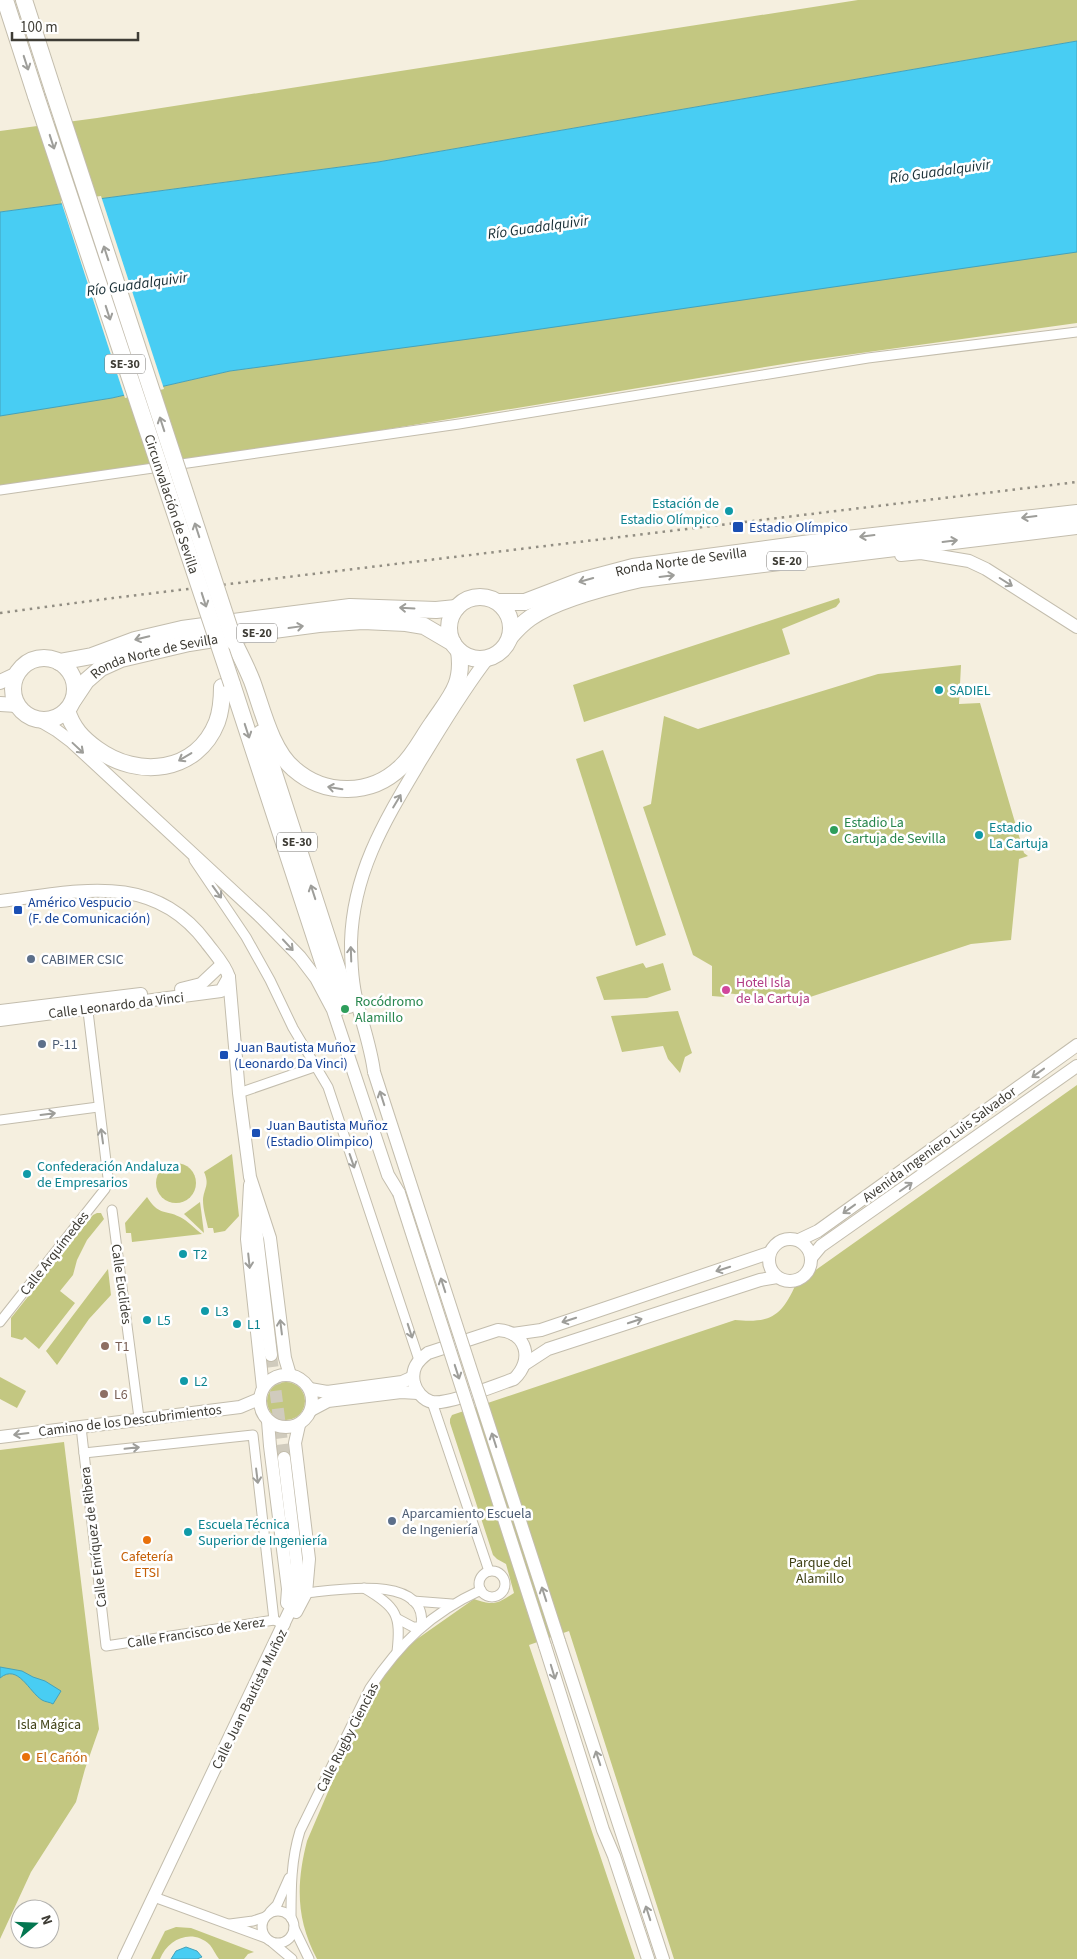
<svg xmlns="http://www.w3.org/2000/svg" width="1077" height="1959" font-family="'Source Sans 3',sans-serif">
  <rect width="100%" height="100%" fill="#f5efdf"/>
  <g fill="#c3c781">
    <polygon points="858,0 1077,0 1077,41 378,162 0,212 0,131 97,118"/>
    <polygon points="1077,251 1077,323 796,362 140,470 0,489 0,413 112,398 230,371"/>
    <polygon points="839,598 840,602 836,607 782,629 790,654 584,722 573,685"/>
    <polygon points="961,665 959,704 980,703 1024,853 1028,856 1019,859 1011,940 971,944 798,1001 726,993 724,997 712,996 712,966 693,955 643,807 651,804 664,716 698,729 878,674"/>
    <polygon points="603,750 666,935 636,946 576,759"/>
    <polygon points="643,963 646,968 663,963 671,990 647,998 604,1000 596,977"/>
    <polygon points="678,1011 692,1053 685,1057 680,1073 668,1059 663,1046 622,1052 611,1016"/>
    <path d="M1077 1085V1959H674L569 1631 529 1645 635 1959H317C296 1919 296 1884 307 1841L360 1717 373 1692 389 1668 403 1650 417 1639 474 1599C494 1606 497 1604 514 1593L506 1564 497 1559 493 1555 450 1423V1419L452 1415 735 1320C771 1323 781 1317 796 1284Z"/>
    <path d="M232 1154 239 1216 225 1231 214 1233 213 1228H208C206 1219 203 1209 203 1200 204 1188 210 1185 204 1172Z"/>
    <circle cx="176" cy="1183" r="20"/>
    <path d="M147 1197C159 1216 164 1209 180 1217 187 1220 195 1229 202 1234L132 1242 131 1233H126L125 1223Z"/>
    <polygon points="200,1202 204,1233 184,1214"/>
    <polygon points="97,1213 101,1213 104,1219 87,1240 77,1260 73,1275 60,1291 75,1303 39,1349 25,1337 22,1340 11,1337 11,1318 93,1215"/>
    <polygon points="108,1269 111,1295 89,1319 57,1365 46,1351"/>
    <polygon points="0,1377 26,1391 17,1408 0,1399"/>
    <circle cx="286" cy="1401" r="19"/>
    <polygon points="64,1442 99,1729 85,1769 76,1802 31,1872 0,1939 0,1450"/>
    <path d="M176 1927 191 1928 254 1952 248 1954 244 1959H219C216 1955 213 1949 210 1945 192 1928 168 1939 160 1959H151L165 1931Z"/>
  </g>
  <g fill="#48cdf3" stroke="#45a2ba">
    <polygon points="1077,41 1077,252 499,335 230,371 112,398 0,416 0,212 378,162"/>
    <path d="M0 1667 22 1671 33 1677 45 1681 61 1691 53 1704C50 1702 45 1702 42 1700 29 1692 18 1663 0 1678Z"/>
    <polygon points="186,1947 197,1951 202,1957 197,1959 171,1959 176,1951"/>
  </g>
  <polygon fill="#f5efdf" points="101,196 164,389 125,398 61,201"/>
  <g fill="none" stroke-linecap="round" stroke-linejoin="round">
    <polyline stroke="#d0cbbd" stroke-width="12" stroke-dasharray="12 6" stroke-linecap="butt" points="271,1355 284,1458"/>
    <defs>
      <g id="street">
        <polyline points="0,490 459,424 868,358 1077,332"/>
        <polyline points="194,860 246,937 270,980 293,1028 328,1087 419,1360"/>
        <polyline points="239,1093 317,1066"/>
        <polyline points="0,1120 98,1107"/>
        <polyline points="112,1210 139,1418"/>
        <polyline points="0,1322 105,1189 108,1178 87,1003"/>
        <polyline points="432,1402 489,1571"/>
        <polyline points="81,1427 106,1646 274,1620 285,1625"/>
        <polyline points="84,1453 253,1435 274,1620"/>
        <circle cx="492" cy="1584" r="13"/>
        <path d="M364 1588C397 1607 401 1615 397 1652"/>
        <path d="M306 1593C336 1590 430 1573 421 1627H413L398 1619"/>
        <polyline points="413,1601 452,1604"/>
        <polyline points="154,1897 266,1938"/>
        <circle cx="278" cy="1927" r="16"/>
        <polyline points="270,1912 277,1905 289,1878"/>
        <path d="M291 1918C291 1888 291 1860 300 1831L370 1688C400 1643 431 1613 481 1590"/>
        <polyline points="230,1924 253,1921 265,1917"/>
        <polyline points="294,1928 309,1959"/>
        <polyline points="273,1943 292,1959"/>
      </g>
      <g id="secondary">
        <polyline points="901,555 921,553 969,561 986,569 1077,627"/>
        <polyline points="39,720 56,730 72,742 262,918 300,957 316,978 333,1010 388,1175 399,1193"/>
        <path d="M0 901C76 892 152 870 206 942 214 953 225 964 229 977L239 1093 250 1177 270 1238 285 1358 290 1375"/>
        <polyline points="181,989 201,984 218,968 224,967"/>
        <polyline points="0,1011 141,994"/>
        <polyline points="0,1020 221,991 229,977"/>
        <path d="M374 1072C371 1048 363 1026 357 1002 352 983 351 962 351 942 353 871 386 819 421 760 442 726 463 690 488 658"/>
        <polyline points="250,1185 247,1239 263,1388"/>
        <polyline points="254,1212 271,1355"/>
        <circle cx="790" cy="1260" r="21"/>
        <polyline points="799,1240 818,1231 1077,1045"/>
        <polyline points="811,1258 821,1246 1077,1066"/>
        <path d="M498 1330C527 1332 534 1360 514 1379 496 1385 448 1405 432 1402 423 1400 416 1391 414 1383 411 1369 417 1361 428 1353Z"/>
        <polyline points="513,1334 541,1330 769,1253"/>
        <polyline points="525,1364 548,1349 760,1280 777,1277"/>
        <circle cx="286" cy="1401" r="26"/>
        <polyline points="310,1389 327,1392 402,1382 413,1377"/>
        <polyline points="311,1410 328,1401 401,1392 418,1393"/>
        <polyline points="268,1421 270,1446 288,1589 287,1603"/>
        <polyline points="0,1437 240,1407 259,1399"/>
        <polyline points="296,1612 306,1593 309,1559 295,1443 299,1425"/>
        <polyline points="559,1641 663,1959"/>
        <polyline points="545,1646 603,1830 614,1856 648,1959"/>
        <polyline points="124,1959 293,1604 297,1580 297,1566 284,1458"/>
      </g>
      <g id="primary">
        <polyline points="0,682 17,674"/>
        <polyline points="0,704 17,705"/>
      </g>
      <g id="highway">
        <polyline points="5,0 36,96"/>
        <polyline points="24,0 53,90"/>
        <circle cx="480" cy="628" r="31"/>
        <path id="s1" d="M498 602H525L580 581 633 567 803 544 1077 513"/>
        <path d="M510 637C516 630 523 623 530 618 557 599 610 586 641 579L1077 526"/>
        <path d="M234 642C240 655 247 668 252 681 262 708 271 750 294 769 325 796 371 796 401 767 414 755 422 738 432 724 450 697 464 685 459 651"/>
        <circle cx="44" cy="689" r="31"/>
        <polyline points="59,662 92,656 135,640 182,629 256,619 350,607 436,610 456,608"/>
        <polyline points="232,684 338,1008"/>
        <path id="s2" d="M74 699 86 681 101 668 121 659 189 643 252 633 319 624 363 621 406 623 424 626 453 643"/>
        <path d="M67 710C72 728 83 739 97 749 138 779 197 773 217 722 221 711 222 699 222 687"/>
        <polyline points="261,733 349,1005"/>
      </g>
    </defs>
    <use href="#street" stroke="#c3bdad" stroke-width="11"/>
    <use href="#secondary" stroke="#c3bdad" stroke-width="14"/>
    <use href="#primary" stroke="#c3bdad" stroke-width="16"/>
    <use href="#highway" stroke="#c3bdad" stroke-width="18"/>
    <use href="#street" stroke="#fff" stroke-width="9"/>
    <use href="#secondary" stroke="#fff" stroke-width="12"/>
    <use href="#primary" stroke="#fff" stroke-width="14"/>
    <use href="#highway" stroke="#fff" stroke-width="16"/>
    <polyline stroke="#928e83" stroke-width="2.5" stroke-dasharray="2.5 5" stroke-linecap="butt" points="0,613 113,598 1077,482"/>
    <defs>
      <g id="secondary-bridge">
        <polyline points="374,1072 559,1641"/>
        <polyline points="399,1193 545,1646"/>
      </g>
      <g id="highway-bridge">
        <polyline points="53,90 234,642"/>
        <path id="s3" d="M36 96 232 684"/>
      </g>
    </defs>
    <use href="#secondary-bridge" stroke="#c3bdad" stroke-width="14" stroke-linecap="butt"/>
    <use href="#highway-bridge" stroke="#c3bdad" stroke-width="18" stroke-linecap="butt"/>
    <use href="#secondary-bridge" stroke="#fff" stroke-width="12"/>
    <use href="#highway-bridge" stroke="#fff" stroke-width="16"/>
  </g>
  <defs><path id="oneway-shaft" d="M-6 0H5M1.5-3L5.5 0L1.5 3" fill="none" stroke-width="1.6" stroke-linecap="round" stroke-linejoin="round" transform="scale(1.25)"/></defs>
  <g stroke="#9e9e9a">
    <use href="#oneway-shaft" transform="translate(26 63) rotate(72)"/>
    <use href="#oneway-shaft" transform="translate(52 142) rotate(72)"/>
    <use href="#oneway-shaft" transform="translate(106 253) rotate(-108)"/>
    <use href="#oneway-shaft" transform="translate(108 313) rotate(72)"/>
    <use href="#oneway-shaft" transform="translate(162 424) rotate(-108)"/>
    <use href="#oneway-shaft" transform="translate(1029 517) rotate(173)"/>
    <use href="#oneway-shaft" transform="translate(197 530) rotate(-108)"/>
    <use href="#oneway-shaft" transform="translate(867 536) rotate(173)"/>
    <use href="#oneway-shaft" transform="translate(950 541) rotate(-7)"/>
    <use href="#oneway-shaft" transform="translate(667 576) rotate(-7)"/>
    <use href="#oneway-shaft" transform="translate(586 580) rotate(164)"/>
    <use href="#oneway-shaft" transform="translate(1006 582) rotate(32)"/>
    <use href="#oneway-shaft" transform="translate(204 600) rotate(72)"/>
    <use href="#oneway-shaft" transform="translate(407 608) rotate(-177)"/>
    <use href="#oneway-shaft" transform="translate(296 627) rotate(-8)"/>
    <use href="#oneway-shaft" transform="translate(142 638) rotate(167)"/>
    <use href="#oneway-shaft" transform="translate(247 731) rotate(72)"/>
    <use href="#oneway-shaft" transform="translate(78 748) rotate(43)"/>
    <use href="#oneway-shaft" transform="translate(185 757) rotate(149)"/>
    <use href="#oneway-shaft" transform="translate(335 788) rotate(-171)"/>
    <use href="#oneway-shaft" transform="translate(397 801) rotate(-59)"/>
    <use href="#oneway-shaft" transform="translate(217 892) rotate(54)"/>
    <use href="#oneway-shaft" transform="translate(313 892) rotate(-108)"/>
    <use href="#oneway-shaft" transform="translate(288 945) rotate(47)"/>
    <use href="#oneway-shaft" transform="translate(351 954) rotate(-92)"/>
    <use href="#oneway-shaft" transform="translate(1038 1073) rotate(144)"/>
    <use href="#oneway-shaft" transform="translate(382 1098) rotate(-108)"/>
    <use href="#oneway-shaft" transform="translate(48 1114) rotate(-7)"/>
    <use href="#oneway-shaft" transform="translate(102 1136) rotate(-98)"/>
    <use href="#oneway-shaft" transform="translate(352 1161) rotate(71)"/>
    <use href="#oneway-shaft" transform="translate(906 1187) rotate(-35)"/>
    <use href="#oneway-shaft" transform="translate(849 1209) rotate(144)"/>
    <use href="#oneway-shaft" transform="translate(249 1261) rotate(84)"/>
    <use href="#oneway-shaft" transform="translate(723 1269) rotate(162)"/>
    <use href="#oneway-shaft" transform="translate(443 1285) rotate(-108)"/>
    <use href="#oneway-shaft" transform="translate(569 1320) rotate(162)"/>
    <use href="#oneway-shaft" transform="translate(635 1321) rotate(-18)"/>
    <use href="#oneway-shaft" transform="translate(281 1327) rotate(-97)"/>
    <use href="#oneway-shaft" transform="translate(410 1331) rotate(72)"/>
    <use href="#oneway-shaft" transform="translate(457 1372) rotate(72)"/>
    <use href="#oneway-shaft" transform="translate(21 1434) rotate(173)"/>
    <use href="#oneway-shaft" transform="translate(494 1440) rotate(-108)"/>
    <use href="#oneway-shaft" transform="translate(132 1448) rotate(-6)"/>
    <use href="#oneway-shaft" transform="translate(257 1476) rotate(83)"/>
    <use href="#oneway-shaft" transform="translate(544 1594) rotate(-108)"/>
    <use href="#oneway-shaft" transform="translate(553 1672) rotate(73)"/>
    <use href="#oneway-shaft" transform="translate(598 1758) rotate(-108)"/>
    <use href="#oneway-shaft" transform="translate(648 1913) rotate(-108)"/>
  </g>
  <g fill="#0f9aa8" stroke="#fff" stroke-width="2">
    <circle cx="729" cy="511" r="5"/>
    <circle cx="939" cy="690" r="5"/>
    <circle cx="979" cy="835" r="5"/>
    <circle cx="27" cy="1174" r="5"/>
    <circle cx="183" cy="1254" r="5"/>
    <circle cx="205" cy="1311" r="5"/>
    <circle cx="147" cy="1320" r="5"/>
    <circle cx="237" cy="1324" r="5"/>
    <circle cx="184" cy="1381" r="5"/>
    <circle cx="188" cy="1532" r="5"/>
  </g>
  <g fill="#1a4fb4" stroke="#fff" stroke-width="2">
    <rect x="732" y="521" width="12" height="12" rx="2.5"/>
    <rect x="13" y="905" width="10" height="10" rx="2.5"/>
    <rect x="219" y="1050" width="10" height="10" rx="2.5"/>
    <rect x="251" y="1128" width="10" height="10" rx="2.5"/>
  </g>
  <g fill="#2e9e5b" stroke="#fff" stroke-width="2">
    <circle cx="834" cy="830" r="5"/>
    <circle cx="345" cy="1009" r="5"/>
  </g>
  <g fill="#5c6f8a" stroke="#fff" stroke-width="2">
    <circle cx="31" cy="959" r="5"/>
    <circle cx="42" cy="1044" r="5"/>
    <circle cx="392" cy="1521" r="5"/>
  </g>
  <circle fill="#d1479c" stroke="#fff" stroke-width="2" cx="726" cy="990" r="5"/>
  <g fill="#8d6e63" stroke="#fff" stroke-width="2">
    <circle cx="105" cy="1346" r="5"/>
    <circle cx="104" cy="1394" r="5"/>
  </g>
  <g fill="#e8710a" stroke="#fff" stroke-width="2">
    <circle cx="147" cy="1540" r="5"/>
    <circle cx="26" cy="1757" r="5"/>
  </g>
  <g text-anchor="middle" stroke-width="5" stroke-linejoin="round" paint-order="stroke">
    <g fill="#fff" stroke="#787672" stroke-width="1">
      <rect x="105" y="354.5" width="40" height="19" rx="4"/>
      <rect x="767" y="551.5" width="40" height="19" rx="4"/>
      <rect x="237" y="623.5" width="40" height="19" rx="4"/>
      <rect x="277" y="832.5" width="40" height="19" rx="4"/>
    </g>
    <g font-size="12" font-weight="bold" fill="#3e3c35">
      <text x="125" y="368">SE-30</text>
      <text x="787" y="565">SE-20</text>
      <text x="257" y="637">SE-20</text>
      <text x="297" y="846">SE-30</text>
    </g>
    <g font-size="14" fill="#0d838f" stroke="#fff" text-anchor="start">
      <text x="719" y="508" text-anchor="end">Estación de<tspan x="719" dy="16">Estadio Olímpico</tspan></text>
      <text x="949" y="695">SADIEL</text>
      <text x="989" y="832">Estadio<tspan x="989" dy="16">La Cartuja</tspan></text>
      <text x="37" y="1171">Confederación Andaluza<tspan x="37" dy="16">de Empresarios</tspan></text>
      <text x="193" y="1259">T2</text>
      <text x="215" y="1316">L3</text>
      <text x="157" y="1325">L5</text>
      <text x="247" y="1329">L1</text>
      <text x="194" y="1386">L2</text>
      <text x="198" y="1529">Escuela Técnica<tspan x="198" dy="16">Superior de Ingeniería</tspan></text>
    </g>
    <g font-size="14" fill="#3e3c35" stroke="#fff">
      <text dy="5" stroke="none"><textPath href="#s3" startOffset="430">Circunvalación de Sevilla</textPath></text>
      <text dy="5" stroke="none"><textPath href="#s1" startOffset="189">Ronda Norte de Sevilla</textPath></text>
      <text dy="5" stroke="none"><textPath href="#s2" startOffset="96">Ronda Norte de Sevilla</textPath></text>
      <text transform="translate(116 1005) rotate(-7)" y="5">Calle Leonardo da Vinci</text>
      <text transform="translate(939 1144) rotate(-36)" y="5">Avenida Ingeniero Luis Salvador</text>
      <text transform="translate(54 1253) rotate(-52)" y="5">Calle Arquímedes</text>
      <text transform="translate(122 1284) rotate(82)" y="5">Calle Euclides</text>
      <text transform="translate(130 1420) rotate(-7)" y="5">Camino de los Descubrimientos</text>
      <text transform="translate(93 1537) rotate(-97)" y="5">Calle Enríquez de Ribera</text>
      <text transform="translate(196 1632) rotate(-9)" y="5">Calle Francisco de Xerez</text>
      <text transform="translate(249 1699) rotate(-64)" y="5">Calle Juan Bautista Muñoz</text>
      <text transform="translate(347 1737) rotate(-63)" y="5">Calle Rugby Ciencias</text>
    </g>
    <g font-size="14" fill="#164399" stroke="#fff" text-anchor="start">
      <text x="749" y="532">Estadio Olímpico</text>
      <text x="28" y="907">Américo Vespucio<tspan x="28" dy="16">(F. de Comunicación)</tspan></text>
      <text x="234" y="1052">Juan Bautista Muñoz<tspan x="234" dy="16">(Leonardo Da Vinci)</tspan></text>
      <text x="266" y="1130">Juan Bautista Muñoz<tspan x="266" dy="16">(Estadio Olimpico)</tspan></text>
    </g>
    <g font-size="14" fill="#27864d" stroke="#fff" text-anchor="start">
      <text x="844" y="827">Estadio La<tspan x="844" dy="16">Cartuja de Sevilla</tspan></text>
      <text x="355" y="1006">Rocódromo<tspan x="355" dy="16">Alamillo</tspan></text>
    </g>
    <g font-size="14" fill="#4e5e75" stroke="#fff" text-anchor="start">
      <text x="41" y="964">CABIMER CSIC</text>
      <text x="52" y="1049">P-11</text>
      <text x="402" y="1518">Aparcamiento Escuela<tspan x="402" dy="16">de Ingeniería</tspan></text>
    </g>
    <g font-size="14" fill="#b23c85" stroke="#fff" text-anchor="start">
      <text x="736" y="987">Hotel Isla<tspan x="736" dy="16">de la Cartuja</tspan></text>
    </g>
    <g font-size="14" fill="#785e54" stroke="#fff" text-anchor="start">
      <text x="115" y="1351">T1</text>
      <text x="114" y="1399">L6</text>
    </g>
    <g font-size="14" fill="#c56008" stroke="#fff">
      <text x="147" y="1561">Cafetería<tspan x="147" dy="16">ETSI</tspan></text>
      <text x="36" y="1762" text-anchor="start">El Cañón</text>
    </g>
    <g font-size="14" fill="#3f4116" stroke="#fff">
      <text x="820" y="1567">Parque del<tspan x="820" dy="16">Alamillo</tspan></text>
      <text x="49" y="1729">Isla Mágica</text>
    </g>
    <g font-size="15" font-style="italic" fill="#172d34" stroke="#fff">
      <text transform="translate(940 171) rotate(-8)" y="5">Río Guadalquivir</text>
      <text transform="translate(538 227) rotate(-8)" y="5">Río Guadalquivir</text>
      <text transform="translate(137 284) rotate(-8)" y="5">Río Guadalquivir</text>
    </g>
  </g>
  <g transform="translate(35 1924) rotate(71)"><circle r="24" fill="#ffffff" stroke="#b2b1ae"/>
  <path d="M0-4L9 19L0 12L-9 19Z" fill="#037650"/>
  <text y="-8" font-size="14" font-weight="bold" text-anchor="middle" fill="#3e3c35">N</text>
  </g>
  <path d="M12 32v8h126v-8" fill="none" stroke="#3e3c35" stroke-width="2.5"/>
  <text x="20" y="32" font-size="15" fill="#3e3c35" stroke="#ffffff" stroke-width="4" paint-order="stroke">100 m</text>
</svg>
